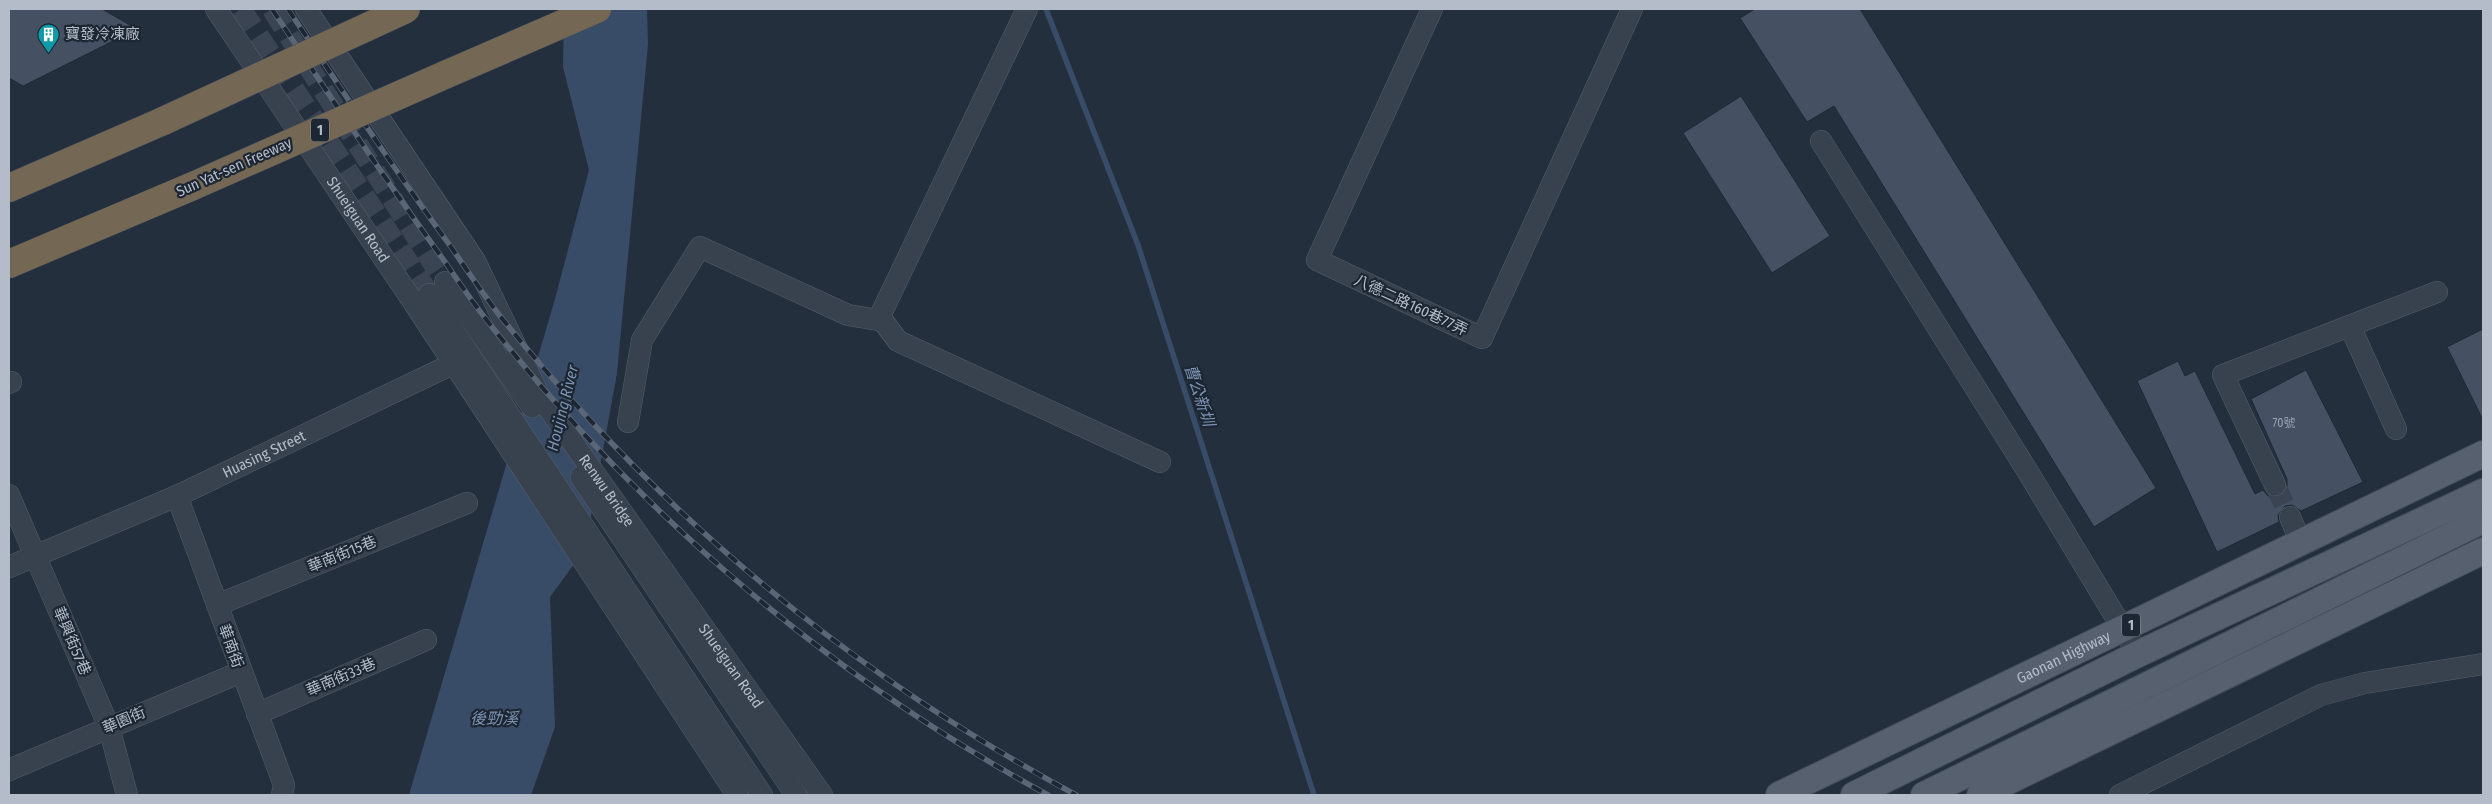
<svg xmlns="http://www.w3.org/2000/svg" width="2492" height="804" font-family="'Fira Sans Condensed','Noto Sans TC',sans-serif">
  <rect width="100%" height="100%" fill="#242f3e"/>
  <polygon fill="#394c67" points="564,9 647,9 648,44 617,373 585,549 550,597 555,727 531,795 409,795 555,299 589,170 563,67"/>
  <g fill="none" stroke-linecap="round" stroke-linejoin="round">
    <polyline stroke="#394c67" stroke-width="5.5" points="1046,9 1138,245 1314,795"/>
  </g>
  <g fill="#455162" stroke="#1f2835">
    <polygon points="9,9 102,9 137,29 23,86 9,78"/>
    <polygon points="1755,9 1860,9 2156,488 2094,527 1834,106 1807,122 1740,18"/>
    <polygon points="1741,96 1830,236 1772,273 1683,133"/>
    <polygon points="2483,329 2483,420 2447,347"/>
    <polygon points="2178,361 2185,376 2195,371 2255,494 2263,490 2268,496 2280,496 2285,492 2287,486 2287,479 2251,399 2306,370 2363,482 2301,511 2292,505 2285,506 2278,515 2279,522 2217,552 2137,381"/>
  </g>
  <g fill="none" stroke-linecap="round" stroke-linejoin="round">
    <g stroke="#3a4453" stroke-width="21" stroke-dasharray="21 11" stroke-linecap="butt">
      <polyline points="241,9 429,294"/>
      <polyline points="272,9 445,282"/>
      <polyline points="2275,485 2290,517"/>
    </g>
    <defs>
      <g id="minor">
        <path id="s1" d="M216 9 414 303 737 795"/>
        <path id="s2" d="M306 9 475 261 539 395 822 795"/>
        <polyline points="1432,9 1317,260 1482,338 1632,9"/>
        <polyline points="1821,141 2028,472 2138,654"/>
        <polyline points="445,282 532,407"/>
        <polyline points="429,294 762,795"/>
        <polyline points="879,316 898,341 1160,462"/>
        <polyline points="2350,326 2396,429"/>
        <polyline points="9,383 11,382"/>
        <polyline points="628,422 642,340 700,247 848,315 878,320 1027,9"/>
        <polyline points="581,477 796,795"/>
        <polyline points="2275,485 2223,375 2437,292"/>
        <polyline points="9,495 109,727 127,795"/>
        <polyline points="177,496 284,785 282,795"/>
        <polyline points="2290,517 2301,543"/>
        <path id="s3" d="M9 567 177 496 465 358"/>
        <polyline points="217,605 467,503"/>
        <polyline points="257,714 426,640"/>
        <polyline points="9,770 241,672"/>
        <polyline points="2120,795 2321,695 2365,683 2483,664"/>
      </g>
      <g id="major">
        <path id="s4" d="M1779 795 2483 454"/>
        <polyline points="1854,795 2138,654 2483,492"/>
        <polyline points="1924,795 2483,520"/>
        <polyline points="1980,795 2483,551"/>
      </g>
      <g id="highway">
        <polyline points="447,74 597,9"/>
        <polyline points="9,188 161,122"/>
        <polyline points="9,264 193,186"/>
      </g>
    </defs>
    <use href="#minor" stroke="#565f6c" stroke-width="22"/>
    <use href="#major" stroke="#414a57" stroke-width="28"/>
    <use href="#highway" stroke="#434c59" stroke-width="29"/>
    <use href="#minor" stroke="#38414e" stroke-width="21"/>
    <use href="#major" stroke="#56606e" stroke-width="26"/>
    <use href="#highway" stroke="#746855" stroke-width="28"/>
    <defs>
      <g id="rail">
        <path d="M272 9C328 93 383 177 443 259 458 281 473 303 489 323 641 516 832 678 1048 795"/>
        <path d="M288 9C341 89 394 169 451 247 467 270 483 294 500 316 662 517 849 672 1076 795"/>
      </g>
    </defs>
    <use href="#rail" stroke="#5a6575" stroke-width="5.5"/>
    <use href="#rail" stroke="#1d2633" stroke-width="4" stroke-dasharray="11" stroke-linecap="butt"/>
    <defs>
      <g id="highway-bridge">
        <polyline points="161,122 406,9"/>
        <polyline points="193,186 447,74"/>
      </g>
    </defs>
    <use href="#highway-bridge" stroke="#434c59" stroke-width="29" stroke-linecap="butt"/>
    <use href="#highway-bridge" stroke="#746855" stroke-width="28"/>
  </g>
  <defs>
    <symbol id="building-pin" viewBox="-11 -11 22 30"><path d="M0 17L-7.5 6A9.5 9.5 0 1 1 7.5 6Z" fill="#0f9aa8" stroke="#1d2633"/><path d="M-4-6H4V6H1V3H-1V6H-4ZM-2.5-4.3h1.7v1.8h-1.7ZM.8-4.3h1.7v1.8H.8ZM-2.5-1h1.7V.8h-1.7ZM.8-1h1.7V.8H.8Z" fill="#fff"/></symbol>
  </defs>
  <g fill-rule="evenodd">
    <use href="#building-pin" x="36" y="22" width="25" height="34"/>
  </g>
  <g text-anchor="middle" stroke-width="4.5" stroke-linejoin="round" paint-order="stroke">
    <g font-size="12" fill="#98a1af">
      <text x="2284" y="427">70號</text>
    </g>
    <g fill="#1d2633" stroke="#878f9c" stroke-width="1">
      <rect x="311" y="118.5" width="18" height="23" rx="4"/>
      <rect x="2122" y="613.5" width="18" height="23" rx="4"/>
    </g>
    <g font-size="14" font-weight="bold" fill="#b4bcc9">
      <text x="320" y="135">1</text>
      <text x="2131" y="630">1</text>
    </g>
    <g font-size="15" fill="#b4bcc9" stroke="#1d2633" text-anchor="start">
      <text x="65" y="39">寶發冷凍廠</text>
    </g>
    <g font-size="15" fill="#b4bcc9" stroke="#1d2633">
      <text transform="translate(234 167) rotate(-24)" y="5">Sun Yat-sen Freeway</text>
      <text dy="5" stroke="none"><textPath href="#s1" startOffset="254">Shueiguan Road</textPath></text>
      <text transform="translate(1411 305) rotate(25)" y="5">八德二路160巷77弄</text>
      <text dy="5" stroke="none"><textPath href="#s3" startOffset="279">Huasing Street</textPath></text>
      <text dy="5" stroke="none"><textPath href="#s2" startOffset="569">Renwu Bridge</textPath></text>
      <text transform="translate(342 554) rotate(-22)" y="5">華南街15巷</text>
      <text transform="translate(72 641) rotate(67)" y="5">華興街57巷</text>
      <text transform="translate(231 646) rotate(70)" y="5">華南街</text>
      <text dy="5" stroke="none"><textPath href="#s4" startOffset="316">Gaonan Highway</textPath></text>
      <text dy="5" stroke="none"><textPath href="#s2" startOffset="784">Shueiguan Road</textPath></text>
      <text transform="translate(341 677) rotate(-23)" y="5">華南街33巷</text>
      <text transform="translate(124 720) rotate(-23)" y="5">華園街</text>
    </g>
    <g font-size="16" font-style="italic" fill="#7c92b1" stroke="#1d2633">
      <text transform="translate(1200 395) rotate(72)" y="6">曹公新圳</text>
      <text transform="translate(562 408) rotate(-76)" y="6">Houjing River</text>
      <text x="494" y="724">後勁溪</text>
    </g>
  </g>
  <rect width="2492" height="804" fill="none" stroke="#b4bcc9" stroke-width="20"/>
</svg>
